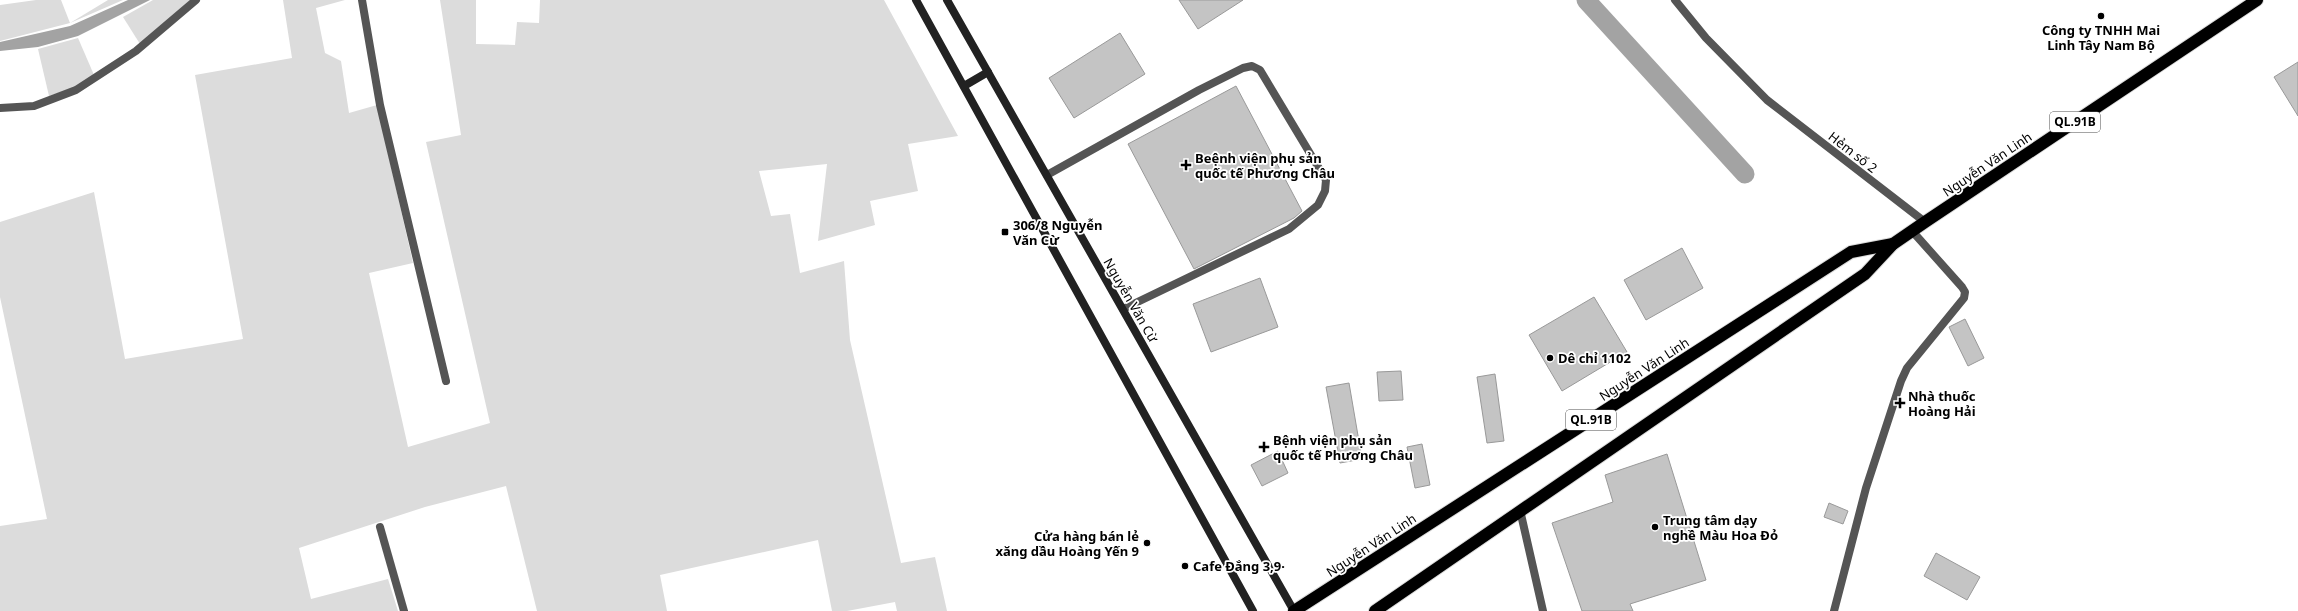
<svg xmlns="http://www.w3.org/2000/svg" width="2298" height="611" font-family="'Noto Sans',sans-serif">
  <rect width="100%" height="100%" fill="#fff"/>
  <g fill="#dcdcdc">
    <polygon points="36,0 61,0 70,23 108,0 123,0 70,23 0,41 0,5"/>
    <polygon points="153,0 190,0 140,44 123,17"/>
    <polygon points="283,0 345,0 316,8 325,53 341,61 349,113 377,105 413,263 369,273 408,447 490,423 426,142 461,135 440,0 476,0 476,44 515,45 517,22 539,23 540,0 884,0 958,136 908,144 918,191 870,201 875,225 818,241 827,164 759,171 771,216 790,214 800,273 844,261 850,340 901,563 935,557 947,611 897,611 895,602 847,611 832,611 818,540 660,575 667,611 537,611 506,486 425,507 299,548 311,599 388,579 398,611 0,611 0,526 47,519 0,297 0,222 94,192 125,359 243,339 195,75 292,58"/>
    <polygon points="78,38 94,75 76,87 49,96 38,49"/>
  </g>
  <polygon fill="#a3a3a3" points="128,0 150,0 78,36 38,47 0,51 0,42 70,26"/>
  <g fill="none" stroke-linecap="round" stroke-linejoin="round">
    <polyline stroke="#a3a3a3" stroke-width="19" points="1586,0 1745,174"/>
  </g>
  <g fill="#c4c4c4" stroke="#999">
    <polygon points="1179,0 1243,0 1198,29"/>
    <polygon points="1120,33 1145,74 1074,118 1049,78"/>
    <polygon points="2298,62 2298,116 2274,77"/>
    <polygon points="1236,86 1302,211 1294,218 1194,269 1128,144"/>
    <polygon points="1682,248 1703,288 1646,320 1624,280"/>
    <polygon points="1260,278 1278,327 1211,352 1193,304"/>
    <polygon points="1594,297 1627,352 1562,391 1529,335"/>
    <polygon points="1965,319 1984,358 1968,366 1949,327"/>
    <polygon points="1401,371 1403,400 1379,401 1377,372"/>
    <polygon points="1495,374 1504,441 1487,443 1477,377"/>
    <polygon points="1349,383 1362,459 1340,463 1326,387"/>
    <polygon points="1422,444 1430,485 1415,488 1407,447"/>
    <polygon points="1278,451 1288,473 1262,486 1251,465"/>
    <polygon points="1667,454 1706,580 1630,604 1633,611 1582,611 1552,523 1613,502 1605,475"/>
    <polygon points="1829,503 1848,511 1843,524 1824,517"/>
    <polygon points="1936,553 1980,577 1967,600 1924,576"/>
  </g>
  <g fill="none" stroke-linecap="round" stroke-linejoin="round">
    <defs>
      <g id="highway">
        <polyline points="1294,611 1851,252 1893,244"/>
        <polyline points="1375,611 1865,274 1893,244 1925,222 2257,0"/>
      </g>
    </defs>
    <use href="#highway" stroke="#dbdbdb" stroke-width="14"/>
    <g stroke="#555" stroke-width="8">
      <polyline points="362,0 380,105 446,381"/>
      <polyline points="0,108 34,106 76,90 136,51 196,0"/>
      <polyline points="1047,175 1199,90 1243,68 1252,66 1260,70 1326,180 1325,191 1318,205 1289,229 1123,309"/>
      <polyline points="380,527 404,611"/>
    </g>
    <g stroke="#555" stroke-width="8">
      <polyline points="1675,0 1706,38 1767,100 1925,222"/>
      <polyline points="1520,510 1543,611"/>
      <polyline points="1834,611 1866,488 1901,381 1907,368 1964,298 1965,292 1962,287 1913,232"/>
    </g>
    <g stroke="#222" stroke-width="8">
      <polyline points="916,0 1253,611"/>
      <polyline points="947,0 1294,611"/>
      <polyline points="964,86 988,72"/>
    </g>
    <use href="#highway" stroke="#000" stroke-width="12"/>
  </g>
  <g fill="#000" stroke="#fff" stroke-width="1.5">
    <circle cx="2101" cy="16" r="4"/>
    <path d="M1184 159h4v4h4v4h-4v4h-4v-4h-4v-4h4z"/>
    <rect x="1001" y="228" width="8" height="8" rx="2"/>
    <circle cx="1550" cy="358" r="4"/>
    <path d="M1898 397h4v4h4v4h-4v4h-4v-4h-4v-4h4z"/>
    <path d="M1262 441h4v4h4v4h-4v4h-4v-4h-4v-4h4z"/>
    <circle cx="1655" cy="527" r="4"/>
    <circle cx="1147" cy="543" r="4"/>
    <circle cx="1185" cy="566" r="4"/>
  </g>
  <g text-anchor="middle" stroke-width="3.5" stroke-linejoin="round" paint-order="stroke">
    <g fill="#fff" stroke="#4c4c4c" stroke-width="1">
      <rect x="2050" y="112" width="50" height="20" rx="3"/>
      <rect x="1566" y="410" width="50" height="20" rx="3"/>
    </g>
    <g font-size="12" font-weight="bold" fill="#000">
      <text x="2075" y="126">QL.91B</text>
      <text x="1591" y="424">QL.91B</text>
    </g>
    <g font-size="13" font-weight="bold" fill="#000" stroke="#fff" text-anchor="start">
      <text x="2101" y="35" text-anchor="middle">Công ty TNHH Mai<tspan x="2101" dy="15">Linh Tây Nam Bộ</tspan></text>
      <text x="1195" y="163">Beệnh viện phụ sản<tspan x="1195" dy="15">quốc tế Phương Châu</tspan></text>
      <text x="1013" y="230">306/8 Nguyễn<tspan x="1013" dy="15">Văn Cừ</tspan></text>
      <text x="1558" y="363">Dê chỉ 1102</text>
      <text x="1908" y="401">Nhà thuốc<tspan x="1908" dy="15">Hoàng Hải</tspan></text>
      <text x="1273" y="445">Bệnh viện phụ sản<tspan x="1273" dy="15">quốc tế Phương Châu</tspan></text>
      <text x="1663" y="525">Trung tâm dạy<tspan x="1663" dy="15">nghề Màu Hoa Đỏ</tspan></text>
      <text x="1139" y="541" text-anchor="end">Cửa hàng bán lẻ<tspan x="1139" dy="15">xăng dầu Hoàng Yến 9</tspan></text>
      <text x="1193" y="571">Cafe Đắng 3,9·</text>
    </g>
    <g font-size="13" fill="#000" stroke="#fff">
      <text transform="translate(1853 152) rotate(38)" y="5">Hẻm số 2</text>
      <text transform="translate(1987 164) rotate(-34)" y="5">Nguyễn Văn Linh</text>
      <text transform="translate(1131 300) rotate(60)" y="5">Nguyễn Văn Cừ</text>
      <text transform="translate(1644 369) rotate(-33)" y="5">Nguyễn Văn Linh</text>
      <text transform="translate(1371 545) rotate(-33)" y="5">Nguyễn Văn Linh</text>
    </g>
  </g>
</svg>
